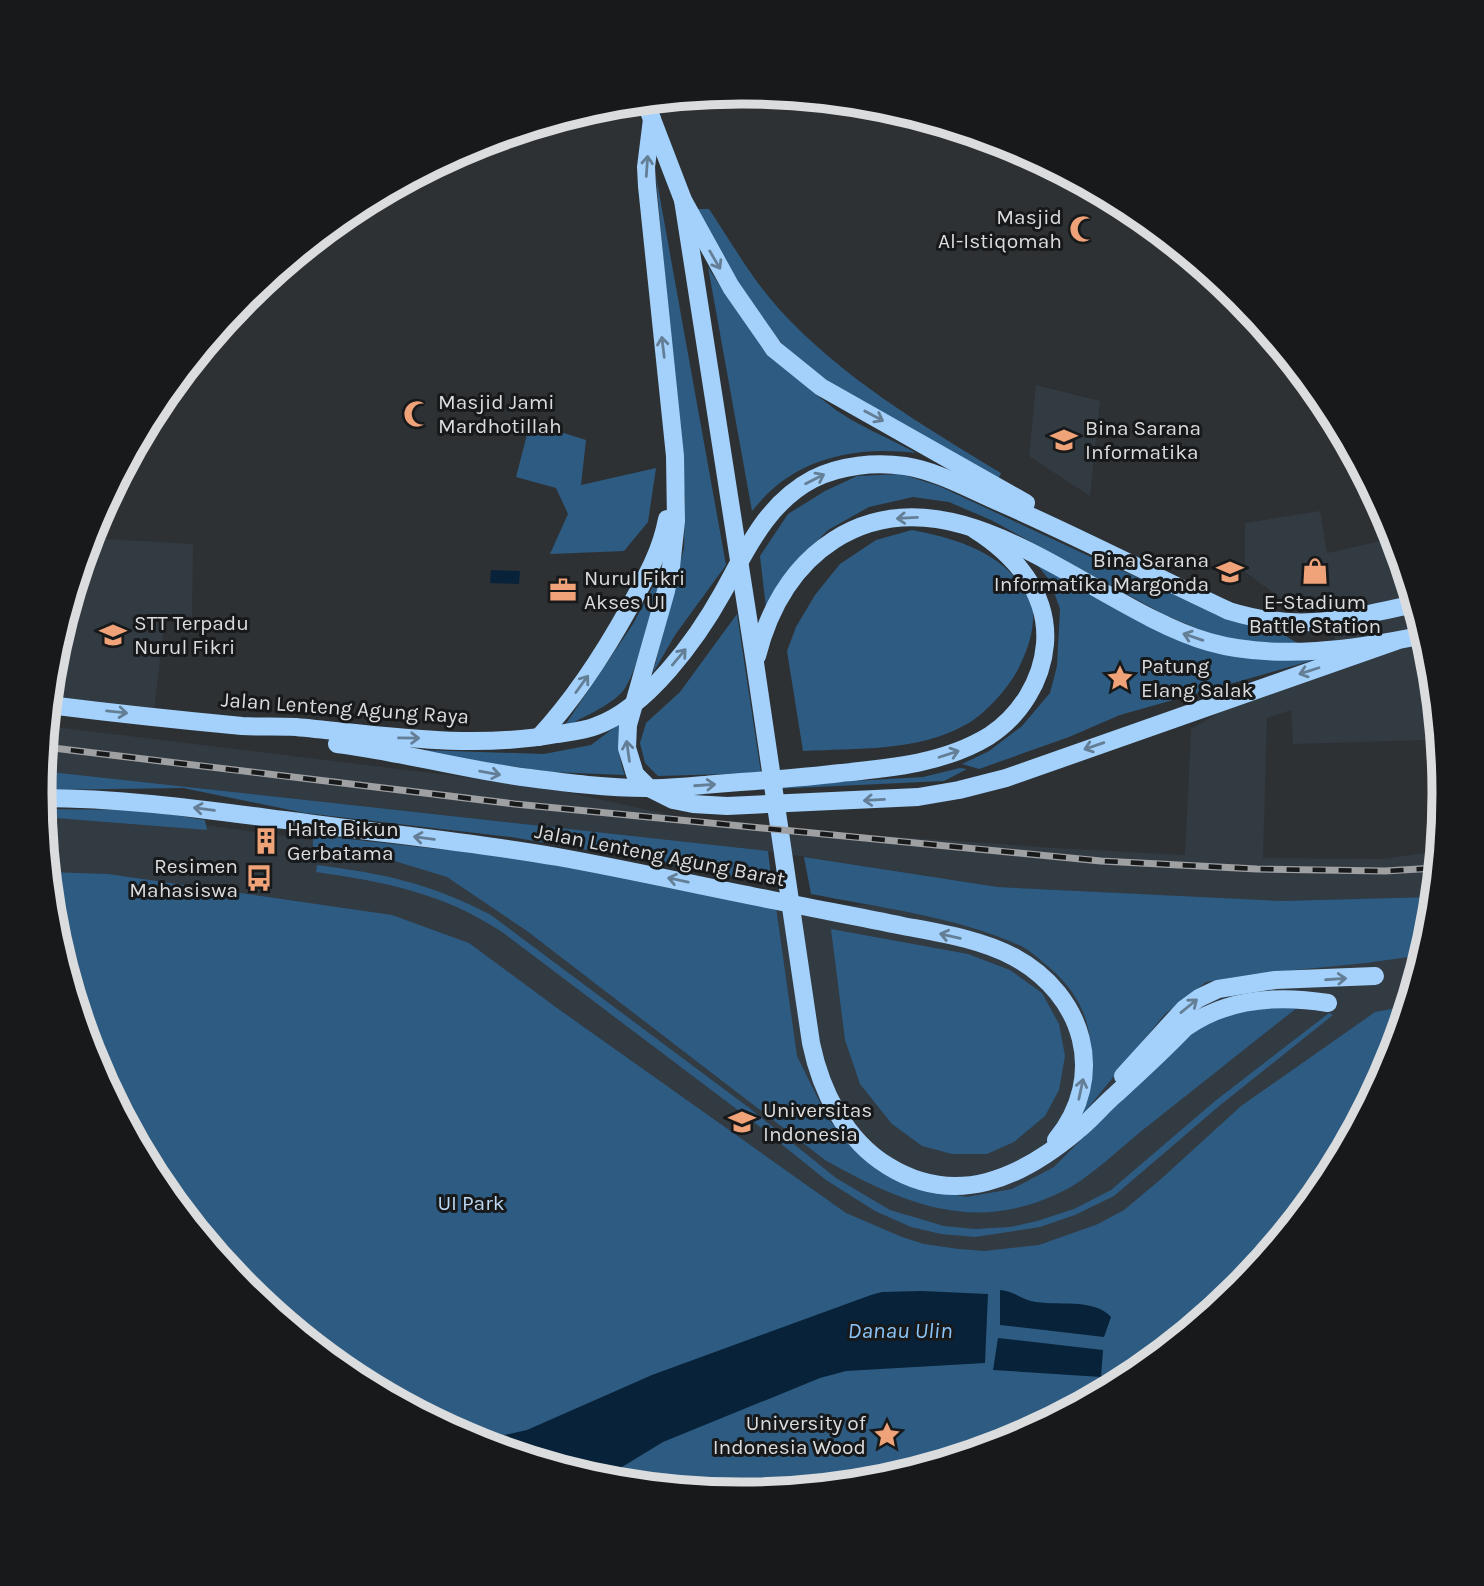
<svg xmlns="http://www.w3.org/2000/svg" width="1484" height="1586" font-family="Karla,sans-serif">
  <rect width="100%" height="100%" fill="#2e3134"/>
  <g fill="#323a42">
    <polygon points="1036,385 1100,401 1090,496 1029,456"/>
    <polygon points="1320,511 1327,553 1395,538 1430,656 1437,720 1426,724 1426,740 1293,744 1291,710 1267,718 1263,858 1383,859 1438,851 1433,897 1342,900 1430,930 1390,1062 1325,1183 1238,1289 1132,1377 1010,1441 879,1481 742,1495 605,1481 473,1441 352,1376 246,1289 158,1183 94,1061 54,930 42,812 124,814 511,867 756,906 1265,901 998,887 768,851 42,771 47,726 538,786 713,824 1056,848 1185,855 1191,729 1227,708 1337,663 1331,604 1286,602 1245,572 1245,523"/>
    <polygon points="90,538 193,544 192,617 165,616 154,712 50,698 54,656 60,636 65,637 65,618"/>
  </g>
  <g fill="#2e5b81">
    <polygon points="656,176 726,565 675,635 653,673 684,548 685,499"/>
    <path d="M696 209H709C731 242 752 279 779 309 841 377 923 426 1001 473L998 479 834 385 796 358 757 317Z"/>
    <path d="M708 267C741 321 781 368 832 407 854 424 891 439 916 453 867 447 814 454 775 487 766 494 759 503 752 511Z"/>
    <polygon points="529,427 557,431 586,440 581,485 656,468 648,522 624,551 550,554 568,514 556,488 516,477"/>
    <polygon points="901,474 939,486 1106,564 1184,597 1266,624 1299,644 1225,640 1165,615 991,520 949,502 913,497 869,507 828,530 799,559 766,608 760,556 788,514 825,491 857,476"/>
    <path d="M912 530C954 538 1003 552 1025 592 1028 598 1033 604 1033 611 1034 630 1029 646 1021 663 1013 683 985 715 965 725 917 752 856 748 803 751L787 651 796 627 815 595 840 564 876 540Z"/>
    <polygon points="1035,562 1180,638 1328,656 1120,715 1069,737 979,769 962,764 989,751 1022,726 1050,693 1057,666 1060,609 1050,581"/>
    <path d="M664 566C657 592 638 673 623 691 610 706 581 718 563 728L633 624Z"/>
    <polygon points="737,614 761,773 658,776 645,763 640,743 646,723 680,692"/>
    <path d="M623 721C619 740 617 756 625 775L551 772 392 749 544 754 591 745Z"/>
    <polygon points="960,768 967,769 944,781 707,792 696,790 923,777"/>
    <polygon points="42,771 768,851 772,885 686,867 511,837 305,813 183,788 41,790"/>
    <polygon points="42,809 143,810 205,820 207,830 43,817"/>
    <path d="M313 835 438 849 514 854 775 900 797 1056 828 1119 872 1165 917 1187 966 1197 1012 1189 1054 1167 1199 1020 1243 1007H1298C1246 1048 1195 1089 1144 1129 1123 1146 1091 1176 1069 1188 979 1236 907 1206 825 1160L527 931 447 877 378 856 313 848Z"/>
    <path d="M804 857 998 887 1281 901 1433 897 1430 930 1423 955 1366 963 1254 974 1206 982 1165 1014 1074 1125C1099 1063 1101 1008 1044 963 1037 957 1030 951 1023 947 963 918 877 907 811 894Z"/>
    <path d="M317 865C386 874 429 883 491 915L748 1107 836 1178 890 1210 944 1226 975 1229 1010 1227 1037 1221 1074 1209 1111 1190 1215 1101 1329 1013 1333 1015 1218 1107 1114 1196 1075 1215 1040 1227 975 1237 941 1234 911 1227 875 1211 826 1180 755 1123 502 932C443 893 385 882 316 872Z"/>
    <polygon points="48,872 108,874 392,915 469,943 557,1008 846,1213 902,1237 924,1244 959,1249 984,1251 1039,1245 1098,1224 1124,1210 1161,1179 1241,1106 1375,1012 1407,1006 1390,1062 1325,1183 1238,1289 1132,1377 1010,1441 879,1481 742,1495 605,1481 473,1441 352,1376 246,1289 158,1183 94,1061 54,930"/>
    <polygon points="831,929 968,954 1010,970 1042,993 1059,1024 1065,1056 1059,1090 1045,1116 1014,1142 987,1154 952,1154 922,1146 892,1124 860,1084 845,1040"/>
  </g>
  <g fill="#082339">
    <polygon points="491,570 520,571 519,584 490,583"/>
    <path d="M1000 1290C1013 1291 1020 1298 1031 1301 1056 1307 1093 1297 1111 1317L1104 1337 1000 1325Z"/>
    <polygon points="922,1291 988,1294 985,1363 846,1371 820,1378 663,1442 622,1467 608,1481 474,1442 527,1430 652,1375 871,1295 882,1292"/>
    <polygon points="998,1338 1103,1350 1101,1377 993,1370"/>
  </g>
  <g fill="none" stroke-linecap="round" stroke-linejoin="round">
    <g stroke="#a3d1fb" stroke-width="18">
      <polyline points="645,101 683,200 731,287 774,349 821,387 1026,503"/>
      <polyline points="652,119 646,167 647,186 675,456 676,521 671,567 666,591 628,725 627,748 635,774 649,788 673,800 693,804 727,806 918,797 959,790 1006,778 1396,641"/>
      <path d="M683 200 755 663 811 1043C821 1091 845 1140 888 1166 956 1208 1021 1178 1077 1131 1091 1120 1102 1106 1116 1094 1139 1073 1163 1051 1185 1028 1227 998 1279 995 1328 1003"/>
      <path d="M757 656C769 609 792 567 834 540 957 461 1094 609 1209 642 1275 661 1357 649 1424 635"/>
      <path d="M49 705C113 713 178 720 242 726 260 727 278 726 296 727 382 735 471 750 557 734 570 732 584 731 596 726 647 708 697 639 723 592 747 549 767 503 813 479 841 465 875 462 905 466 937 471 969 489 999 502 1077 536 1152 575 1229 611 1301 633 1344 619 1415 604"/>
      <path d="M539 737C575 698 603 655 629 608 645 579 661 552 667 519"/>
      <path d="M337 744C402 752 465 770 530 778 568 783 607 788 646 788 669 789 692 786 715 784 757 781 799 778 841 773 892 768 945 763 989 736 1020 716 1042 681 1045 644 1049 593 1014 554 974 529"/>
      <path d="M41 798C128 798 214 811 300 822 386 834 473 842 558 857 630 870 701 886 772 900 816 909 860 917 903 926 940 933 980 939 1014 957 1084 995 1108 1076 1056 1140"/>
      <polyline points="1123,1076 1184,1009 1199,998 1218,989 1275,980 1375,976"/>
    </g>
    <defs>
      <polyline id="rail" points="45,747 515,804 1101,861 1257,869 1385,871 1436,868"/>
    </defs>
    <use href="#rail" stroke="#9ea0a2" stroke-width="7"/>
    <use href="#rail" stroke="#17191a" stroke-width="4.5" stroke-dasharray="13" stroke-linecap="butt"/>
  </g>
  <defs><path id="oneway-shaft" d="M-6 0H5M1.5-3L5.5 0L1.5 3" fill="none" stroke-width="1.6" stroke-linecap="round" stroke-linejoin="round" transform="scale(1.75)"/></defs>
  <g stroke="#647e96">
    <use href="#oneway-shaft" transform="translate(647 166) rotate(-86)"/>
    <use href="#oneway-shaft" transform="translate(715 260) rotate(60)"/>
    <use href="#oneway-shaft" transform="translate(663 347) rotate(-97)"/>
    <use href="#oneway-shaft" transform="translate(874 416) rotate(28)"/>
    <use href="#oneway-shaft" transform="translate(815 479) rotate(-27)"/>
    <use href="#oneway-shaft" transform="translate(907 518) rotate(177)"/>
    <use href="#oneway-shaft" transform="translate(1193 637) rotate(-161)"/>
    <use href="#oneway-shaft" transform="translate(679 657) rotate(-50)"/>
    <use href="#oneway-shaft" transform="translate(1309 671) rotate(162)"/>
    <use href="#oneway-shaft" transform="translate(582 684) rotate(-54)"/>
    <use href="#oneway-shaft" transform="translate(117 712) rotate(6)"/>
    <use href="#oneway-shaft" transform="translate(409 738) rotate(1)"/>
    <use href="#oneway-shaft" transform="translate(1094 746) rotate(161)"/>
    <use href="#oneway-shaft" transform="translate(628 751) rotate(-98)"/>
    <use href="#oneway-shaft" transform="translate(949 754) rotate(-18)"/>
    <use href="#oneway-shaft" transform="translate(490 773) rotate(10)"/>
    <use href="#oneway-shaft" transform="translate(705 785) rotate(-4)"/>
    <use href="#oneway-shaft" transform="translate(874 800) rotate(177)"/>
    <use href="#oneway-shaft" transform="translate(204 809) rotate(-172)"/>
    <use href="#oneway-shaft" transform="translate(424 838) rotate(-173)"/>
    <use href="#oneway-shaft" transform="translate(678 880) rotate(-168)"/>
    <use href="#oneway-shaft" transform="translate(950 936) rotate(-167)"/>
    <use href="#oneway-shaft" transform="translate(1336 979) rotate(-4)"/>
    <use href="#oneway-shaft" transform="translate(1189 1006) rotate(-39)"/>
    <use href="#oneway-shaft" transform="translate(1081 1089) rotate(-78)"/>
  </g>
  <defs>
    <symbol id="mosque-bare" viewBox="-9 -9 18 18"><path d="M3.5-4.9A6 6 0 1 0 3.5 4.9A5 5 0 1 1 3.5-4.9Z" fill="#f0a278" stroke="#17191a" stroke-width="2.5" paint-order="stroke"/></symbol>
    <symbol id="university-bare" viewBox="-9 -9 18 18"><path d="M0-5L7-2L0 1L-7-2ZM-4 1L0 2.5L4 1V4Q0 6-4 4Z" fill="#f0a278" stroke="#17191a" stroke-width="2.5" paint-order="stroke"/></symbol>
    <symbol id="shop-bare" viewBox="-9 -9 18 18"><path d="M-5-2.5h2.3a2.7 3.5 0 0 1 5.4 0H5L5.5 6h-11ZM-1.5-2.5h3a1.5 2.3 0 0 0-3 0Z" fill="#f0a278" stroke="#17191a" stroke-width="2.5" paint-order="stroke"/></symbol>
    <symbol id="office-bare" viewBox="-9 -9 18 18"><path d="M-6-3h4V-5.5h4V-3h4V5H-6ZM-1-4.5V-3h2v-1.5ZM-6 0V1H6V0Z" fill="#f0a278" stroke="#17191a" stroke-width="2.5" paint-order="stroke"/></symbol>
    <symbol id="sight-bare" viewBox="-9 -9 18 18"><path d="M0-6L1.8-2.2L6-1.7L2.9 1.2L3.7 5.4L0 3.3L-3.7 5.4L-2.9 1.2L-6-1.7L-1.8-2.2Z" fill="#f0a278" stroke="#17191a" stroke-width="2.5" paint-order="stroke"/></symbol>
    <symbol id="building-bare" viewBox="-9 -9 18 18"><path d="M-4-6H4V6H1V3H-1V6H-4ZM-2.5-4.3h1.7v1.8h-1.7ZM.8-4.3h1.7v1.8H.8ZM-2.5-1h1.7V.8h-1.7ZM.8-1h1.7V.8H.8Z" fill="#f0a278" stroke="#17191a" stroke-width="2.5" paint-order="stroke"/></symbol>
    <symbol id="bus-bare" viewBox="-9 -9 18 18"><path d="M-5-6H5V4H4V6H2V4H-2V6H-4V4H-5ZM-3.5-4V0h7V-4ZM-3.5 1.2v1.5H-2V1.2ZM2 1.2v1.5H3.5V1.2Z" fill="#f0a278" stroke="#17191a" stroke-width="2.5" paint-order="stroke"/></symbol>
  </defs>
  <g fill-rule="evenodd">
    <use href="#mosque-bare" x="1064" y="210" width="38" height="38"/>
    <use href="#mosque-bare" x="398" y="395" width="38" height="38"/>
    <use href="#university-bare" x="1045" y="421" width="38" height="38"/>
    <use href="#shop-bare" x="1296" y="552" width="38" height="38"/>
    <use href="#university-bare" x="1211" y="553" width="38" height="38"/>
    <use href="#office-bare" x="544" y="571" width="38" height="38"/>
    <use href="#university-bare" x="94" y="616" width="38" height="38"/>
    <use href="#sight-bare" x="1101" y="659" width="38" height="38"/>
    <use href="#building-bare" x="247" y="822" width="38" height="38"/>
    <use href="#bus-bare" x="240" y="859" width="38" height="38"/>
    <use href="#university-bare" x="723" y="1103" width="38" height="38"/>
    <use href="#sight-bare" x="868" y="1416" width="38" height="38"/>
  </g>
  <g text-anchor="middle" stroke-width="6" stroke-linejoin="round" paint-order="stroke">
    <g font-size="21" fill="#dadcde" stroke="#17191a" text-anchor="start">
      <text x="1062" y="224" text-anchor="end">Masjid<tspan x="1062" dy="24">Al-Istiqomah</tspan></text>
      <text x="438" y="409">Masjid Jami<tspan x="438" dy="24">Mardhotillah</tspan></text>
      <text x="1085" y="435">Bina Sarana<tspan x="1085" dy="24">Informatika</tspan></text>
      <text x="1209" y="567" text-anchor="end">Bina Sarana<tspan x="1209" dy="24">Informatika Margonda</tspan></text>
      <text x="584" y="585">Nurul Fikri<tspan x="584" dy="24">Akses UI</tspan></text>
      <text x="1315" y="609" text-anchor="middle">E-Stadium<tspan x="1315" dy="24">Battle Station</tspan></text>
      <text x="134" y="630">STT Terpadu<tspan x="134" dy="24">Nurul Fikri</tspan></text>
      <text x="1141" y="673">Patung<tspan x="1141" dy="24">Elang Salak</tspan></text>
      <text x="287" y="836">Halte Bikun<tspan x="287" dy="24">Gerbatama</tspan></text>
      <text x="238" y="873" text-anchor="end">Resimen<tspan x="238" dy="24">Mahasiswa</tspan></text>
      <text x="763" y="1117">Universitas<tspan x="763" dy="24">Indonesia</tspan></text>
      <text x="866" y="1430" text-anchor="end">University of<tspan x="866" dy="24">Indonesia Wood</tspan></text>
    </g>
    <g font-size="21" fill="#dadcde" stroke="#17191a">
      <text transform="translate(345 708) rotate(4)" y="7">Jalan Lenteng Agung Raya</text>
      <text transform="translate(660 855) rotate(11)" y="7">Jalan Lenteng Agung Barat</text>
    </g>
    <g font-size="21" fill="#bcd8f2" stroke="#17191a">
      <text x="471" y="1210">UI Park</text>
    </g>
    <g font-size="23" font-style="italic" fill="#8bc4f8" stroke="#17191a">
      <text x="900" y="1338">Danau Ulin</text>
    </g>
  </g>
  <path d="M0 0H1484V1586H0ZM741 104H743A689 689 0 0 1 1432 793V793A689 689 0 0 1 743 1482H741A689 689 0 0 1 52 793V793A689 689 0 0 1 741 104Z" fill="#17191a" fill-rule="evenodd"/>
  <path fill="none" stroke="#dadcde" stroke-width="9" d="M741 104H743A689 689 0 0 1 1432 793V793A689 689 0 0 1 743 1482H741A689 689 0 0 1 52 793V793A689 689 0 0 1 741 104Z"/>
</svg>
